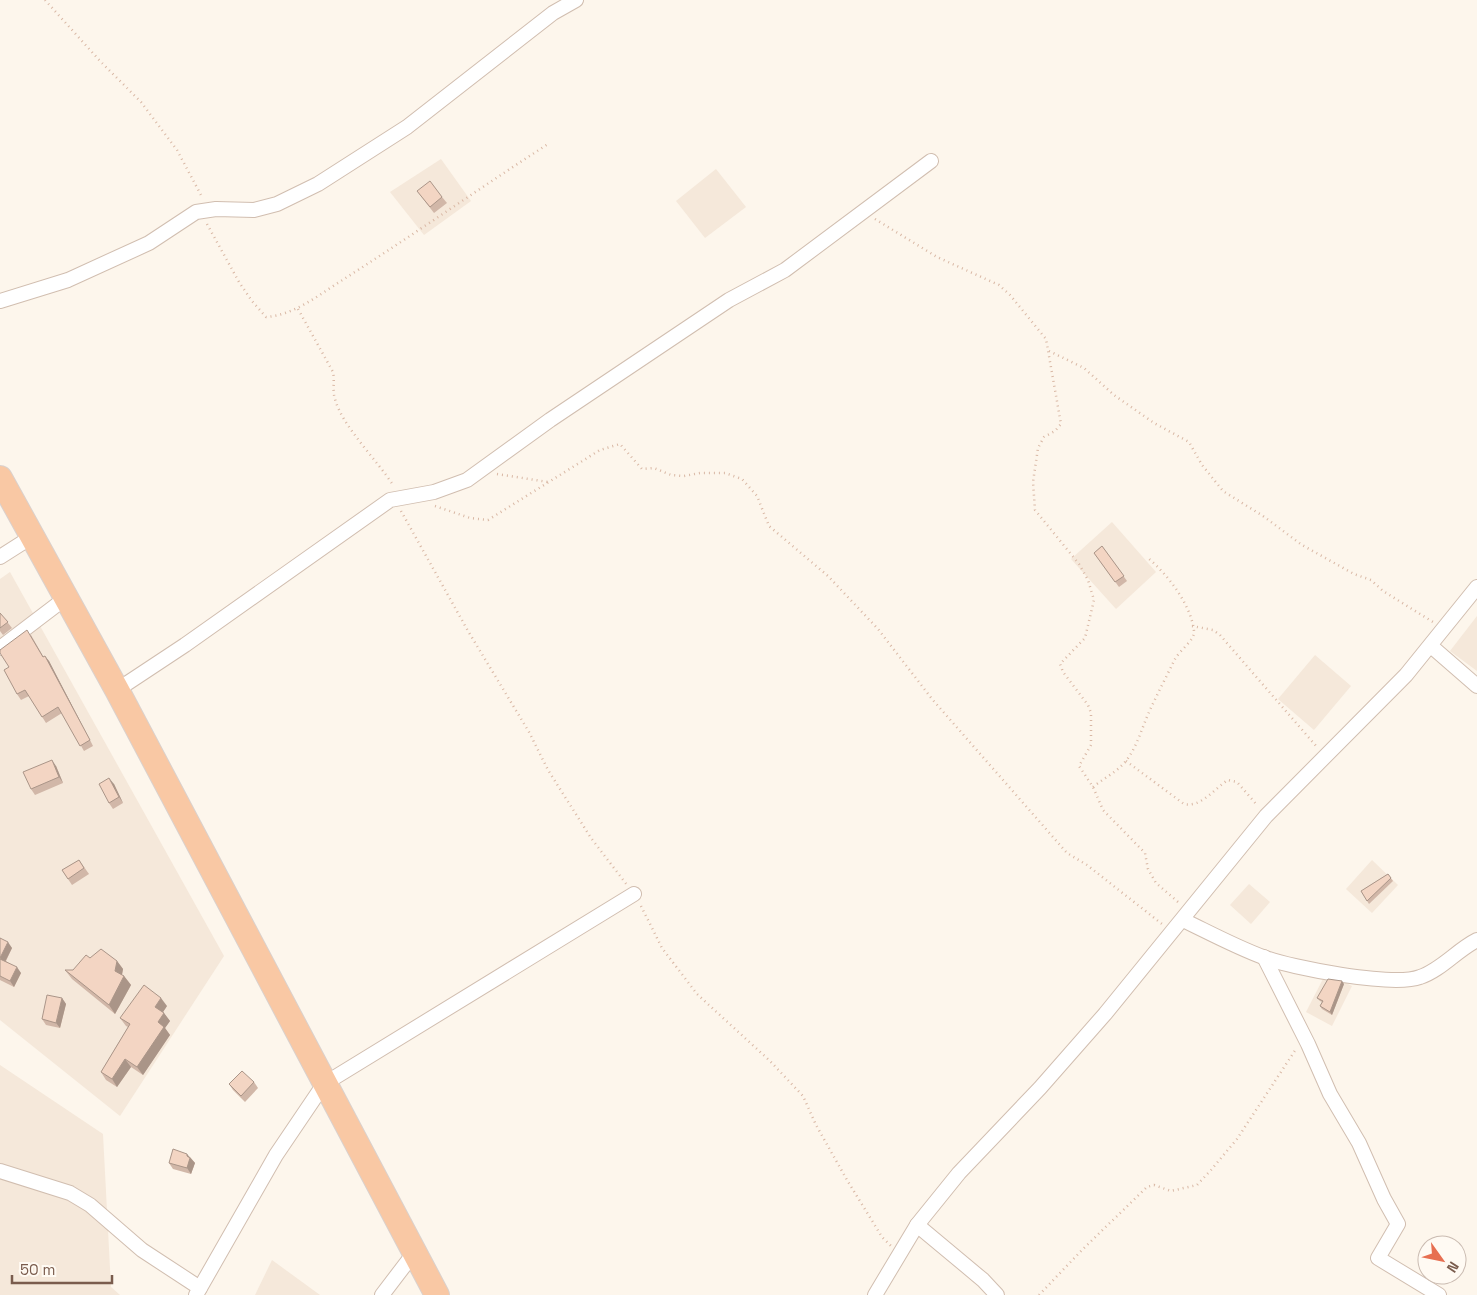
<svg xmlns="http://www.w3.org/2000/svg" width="1477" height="1295" font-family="'Space Grotesk',sans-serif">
  <rect width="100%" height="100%" fill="#fdf6ec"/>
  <g fill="#f5e8da">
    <polygon points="441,159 471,201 424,235 390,192"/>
    <polygon points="716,169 746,207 705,238 676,201"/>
    <polygon points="1112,522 1156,572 1116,609 1071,559"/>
    <polygon points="10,572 224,956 120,1116 0,1020 0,579"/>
    <polygon points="1477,616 1477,671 1450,651"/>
    <polygon points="1315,655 1351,686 1314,730 1278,699"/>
    <polygon points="1372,860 1398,885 1372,913 1346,889"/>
    <polygon points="1249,884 1270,902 1251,924 1230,905"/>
    <polygon points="1326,973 1352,986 1332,1026 1306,1012"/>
    <polygon points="0,1065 103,1134 111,1287 120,1295 0,1295"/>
    <polygon points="272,1260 320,1295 255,1295"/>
  </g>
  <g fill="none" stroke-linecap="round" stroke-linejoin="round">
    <defs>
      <g id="minor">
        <polyline points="0,301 68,280 149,243 196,212 216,209 254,210 277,204 318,184 407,127 553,13 576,0"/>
        <polyline points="0,557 33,536"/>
        <polyline points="1431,646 1477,686"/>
        <polyline points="0,648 67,597"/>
        <polyline points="117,690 185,645 390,500 434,492 467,480 550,420 729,300 785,270 931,161"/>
        <path d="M1183 920C1210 933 1236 947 1263 957 1291 968 1393 987 1420 977 1441 970 1457 950 1477 940"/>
        <polyline points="1264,957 1308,1044 1330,1094 1359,1143 1384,1199 1398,1224 1378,1258 1439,1295"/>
        <polyline points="0,1171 70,1193 90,1205 142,1250 200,1288"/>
        <polyline points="917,1225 983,1280 997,1295"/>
        <polyline points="196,1295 276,1155 324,1084 634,894"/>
        <polyline points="382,1295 414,1253"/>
        <polyline points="875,1295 917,1225 959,1173 1040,1088 1105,1014 1266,816 1406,675 1477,587"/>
      </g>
      <polyline id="trunk" points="0,478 117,690 437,1295"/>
    </defs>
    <use href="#minor" stroke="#d1beb0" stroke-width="16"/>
    <use href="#trunk" stroke="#dad1cd" stroke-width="26"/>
    <g stroke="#d9b8a5" stroke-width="2.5" stroke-dasharray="1 4" stroke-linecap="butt">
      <polyline points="45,0 100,61 141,102 177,150 202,197"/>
      <polyline points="875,219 937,257 999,285 1010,295 1046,339 1061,424 1055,431 1044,437 1038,448 1033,482 1035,510 1079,564 1088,580 1094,600 1085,638 1060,664 1063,672 1088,705 1091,713 1091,745 1079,766 1093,787 1103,810 1145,853 1148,869 1156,883 1178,902"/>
      <path d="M207 224 239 282 252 301 266 317C295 315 320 294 344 279 413 235 480 188 548 144"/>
      <path d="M298 309 333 372C335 381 332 390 335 399 342 426 377 460 393 485"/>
      <polyline points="1049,351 1084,368 1114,395 1154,423 1189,442 1202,465 1223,491 1263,516 1302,545 1354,574 1371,580 1383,591 1433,622"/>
      <polyline points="497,474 548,482"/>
      <polyline points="435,506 470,518 488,520 600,450 620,444 642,469 654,468 671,475 684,476 700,473 725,473 742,479 757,496 769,526 828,576 878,629 932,699 1067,853 1087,865 1162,924"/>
      <polyline points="401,511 468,631 529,732 548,770 591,838 627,885"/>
      <polyline points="1192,626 1213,630 1220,635 1317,747"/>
      <path d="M1126 761 1184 804C1201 808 1215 788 1228 780L1237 782 1257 805"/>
      <path d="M1093 787C1104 778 1117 772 1126 761 1138 745 1142 727 1150 710 1158 693 1167 675 1175 659 1180 650 1195 640 1194 631 1191 604 1167 574 1148 558"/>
      <polyline points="641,906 662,948 697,994 770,1061 803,1096 816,1125 847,1180 882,1237 891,1246"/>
      <polyline points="1039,1295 1083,1249 1147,1187 1154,1185 1171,1191 1197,1185 1211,1170 1237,1139 1296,1049"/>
    </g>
    <use href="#minor" stroke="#fff" stroke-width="14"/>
    <use href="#trunk" stroke="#f9c8a4" stroke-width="24"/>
  </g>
  <g fill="#d1b7a8">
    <polygon points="417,191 442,197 447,203 434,213"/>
    <polygon points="1102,546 1127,581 1119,587 1094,553"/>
    <polygon points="0,613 12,628 3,635 0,631"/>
    <polygon points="31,635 43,656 49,661 93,746 84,751 62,713 46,723 29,696 21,700 17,694 9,667"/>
    <polygon points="56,766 63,783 35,795 31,789"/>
    <polygon points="114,784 123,803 113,809 109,803"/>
    <polygon points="79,860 89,874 72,885 62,870"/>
    <polygon points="1388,874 1393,881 1369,904 1361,891"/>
    <polygon points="0,938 12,948 6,961 21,973 14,987 0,980"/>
    <polygon points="90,958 117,961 123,969 122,975 124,976 131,985 115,1014 72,979 65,970 73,970"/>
    <polygon points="1344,984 1332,1015 1322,1009 1320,1006 1322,1002 1320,1001 1317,998"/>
    <polygon points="62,998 66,1004 60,1028 46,1025 42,1019"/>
    <polygon points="167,1006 163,1012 170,1021 165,1028 170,1035 143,1075 131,1067 117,1087 106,1080 101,1072 128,1027 126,1026 120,1018"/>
    <polygon points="254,1082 258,1088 245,1102 233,1090 229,1084"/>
    <polygon points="190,1157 195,1163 191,1174 173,1169 169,1163"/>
  </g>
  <g fill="#aa9588">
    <polygon points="45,656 49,661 93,746 90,740"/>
    <polygon points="52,760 56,766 63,783 59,777"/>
    <polygon points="109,778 114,784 123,803 119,797"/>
    <polygon points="8,942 12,948 4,964 0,958"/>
    <polygon points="117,961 123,969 121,980 115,971"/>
    <polygon points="17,967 21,973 14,987 10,981"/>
    <polygon points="124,976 131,985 115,1014 109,1005"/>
    <polygon points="1342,981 1344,984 1332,1015 1330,1012"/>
    <polygon points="62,998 66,1004 60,1028 56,1023"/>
    <polygon points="161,998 167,1006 161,1015 155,1007"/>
    <polygon points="164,1013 170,1021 165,1028 170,1035 143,1075 137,1067 158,1022"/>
    <polygon points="125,1059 131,1067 117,1087 112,1079"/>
    <polygon points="187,1154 195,1163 191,1174 187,1168"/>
  </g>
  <g fill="#f3d5c3" stroke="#aa9588">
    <polygon points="430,181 442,197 430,207 417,191"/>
    <polygon points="1102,546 1124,576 1115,582 1094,553"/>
    <polygon points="0,613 8,622 0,628"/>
    <polygon points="27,630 43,657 45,656 90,740 80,746 58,707 42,717 25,690 17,694 4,670 9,667 0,653 0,650"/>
    <polygon points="52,760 59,777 31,789 23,772"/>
    <polygon points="109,778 119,797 109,803 99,784"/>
    <polygon points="79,860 84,868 68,879 62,870"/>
    <polygon points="1388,874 1391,878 1367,901 1361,891"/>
    <polygon points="0,938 8,942 0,958"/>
    <polygon points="101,949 117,961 115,971 124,976 109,1005 65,970 73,970 86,955 90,958"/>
    <polygon points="0,959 17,967 10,981 0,976"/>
    <polygon points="1328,979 1342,981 1330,1012 1320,1006 1323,1001 1317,998"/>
    <polygon points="144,985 161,998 155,1007 164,1013 158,1022 164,1027 137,1067 125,1059 112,1079 101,1072 130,1024 120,1018"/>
    <polygon points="47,995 62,998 56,1023 42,1019"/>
    <polygon points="242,1071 254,1082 241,1096 229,1084"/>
    <polygon points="173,1149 187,1154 187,1156 190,1158 187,1168 169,1163"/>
  </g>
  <g transform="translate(1442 1260) rotate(123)"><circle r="24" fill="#fffaf3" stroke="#cabbb1"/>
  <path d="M0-4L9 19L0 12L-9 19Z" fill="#e76f51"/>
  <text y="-8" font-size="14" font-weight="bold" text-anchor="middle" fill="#7a5c4d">N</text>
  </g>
  <path d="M12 1275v8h100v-8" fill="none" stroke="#7a5c4d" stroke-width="2.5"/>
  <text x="20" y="1275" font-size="15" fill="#7a5c4d" stroke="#fffaf3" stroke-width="4" paint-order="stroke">50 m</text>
</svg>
